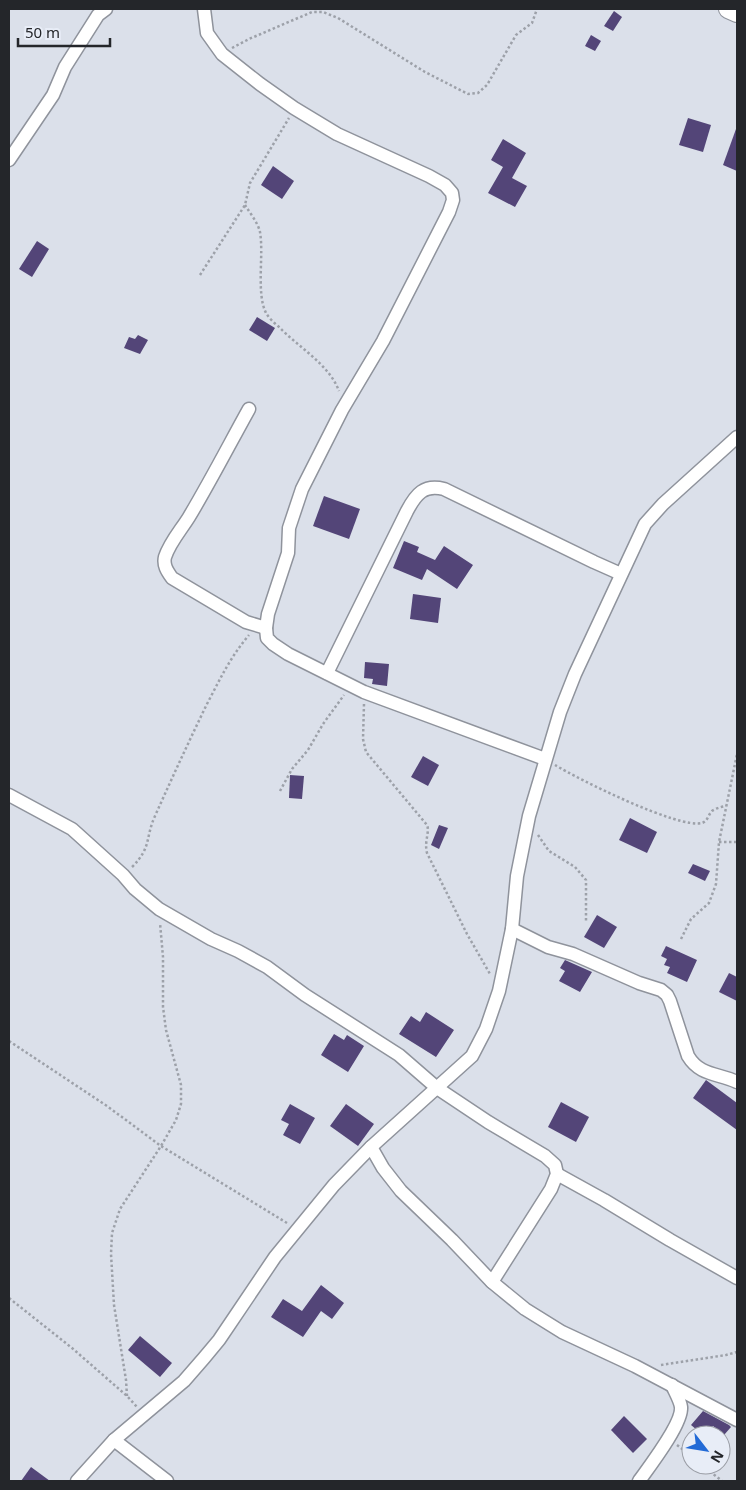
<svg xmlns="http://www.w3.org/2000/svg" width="746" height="1490" font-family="'Noto Sans',sans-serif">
  <rect width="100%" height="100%" fill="#dbe0ea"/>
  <g fill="#534578">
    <polygon points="614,11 622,17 613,31 604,26"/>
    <polygon points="591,35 601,41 595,51 585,46"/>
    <polygon points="688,118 711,125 703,152 679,145"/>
    <polygon points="736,129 737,130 737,171 723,165"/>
    <polygon points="503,139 526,153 512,178 527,186 515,207 488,193 503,167 491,160"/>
    <polygon points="273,166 294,181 282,199 261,185"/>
    <polygon points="37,241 49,249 32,277 19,269"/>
    <polygon points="257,317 275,328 267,341 249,330"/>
    <polygon points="138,335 148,340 140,354 124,348 129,337 135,339"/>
    <polygon points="324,496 360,509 349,539 313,526"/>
    <polygon points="404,541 419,547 417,552 435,560 444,546 473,565 457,589 427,569 422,580 393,568"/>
    <polygon points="413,594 441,598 438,623 410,619"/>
    <polygon points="365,662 389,664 387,686 372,684 373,679 364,678"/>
    <polygon points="423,756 439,765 428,786 411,777"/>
    <polygon points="290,775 304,776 302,799 289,798"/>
    <polygon points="630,818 657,832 647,853 619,840"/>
    <polygon points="439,825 448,828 439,849 431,845"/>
    <polygon points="693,864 710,871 705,881 688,873"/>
    <polygon points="597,915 617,927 604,948 584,937"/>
    <polygon points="666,946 697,960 687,982 667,973 670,967 664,965 667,959 661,956"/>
    <polygon points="565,960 592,972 580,992 559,981 565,971 560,968"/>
    <polygon points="729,973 737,977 737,1001 719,992"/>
    <polygon points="426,1012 454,1030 436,1057 399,1034 411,1016 420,1022"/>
    <polygon points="334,1034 344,1040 347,1035 364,1046 348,1072 321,1055"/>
    <polygon points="706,1080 737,1103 737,1130 693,1098"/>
    <polygon points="561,1102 589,1117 576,1142 548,1127"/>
    <polygon points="290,1104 315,1118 300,1144 283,1135 289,1124 281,1120"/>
    <polygon points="346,1104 374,1124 358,1146 330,1126"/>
    <polygon points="321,1285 344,1303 332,1319 321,1311 303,1337 271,1317 283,1299 302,1311"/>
    <polygon points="140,1336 172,1363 160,1377 128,1350"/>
    <polygon points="703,1411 729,1425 731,1427 724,1435 713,1426 705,1435 703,1435 691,1425"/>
    <polygon points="624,1416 647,1439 633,1453 611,1430"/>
    <polygon points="31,1467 50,1481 21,1481"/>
  </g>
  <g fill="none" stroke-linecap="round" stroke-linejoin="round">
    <defs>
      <g id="minor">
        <polyline points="204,9 207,33 222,54 260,84 294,108 337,134 429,176 445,185 452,193 453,200 449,212 383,341 342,410 302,489 289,528 288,553 268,614 266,628 267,638 273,644 288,654 364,692 545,759"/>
        <polyline points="9,160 53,95 65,67 98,15 106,9"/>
        <path d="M249 409C229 445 210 482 189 517 181 530 170 542 165 557 163 565 167 571 172 578L246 622 266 628"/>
        <path d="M327 673 407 511C416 494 424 484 444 489L594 562 621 574"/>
        <polyline points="9,795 72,829 123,875 135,889 159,909 211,939 238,951 267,967 305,995 399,1055 437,1088 488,1122 545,1156 555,1165 557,1174 551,1189 492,1282"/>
        <path d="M512 929 548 947 573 954 639 983 661 990 667 995 670 1001 688 1056C700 1076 718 1073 737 1082"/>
        <polyline points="371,1147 383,1168 401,1191 452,1240 492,1282 525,1309 562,1332 635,1366 737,1420"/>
        <polyline points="557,1174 604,1200 670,1240 737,1278"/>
        <polyline points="114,1440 167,1481"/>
        <polyline points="77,1481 114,1440 184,1381 204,1358 219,1340 275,1257 334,1185 371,1147 472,1056 486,1029 499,991 512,929 517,876 529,816 560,712 575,674 645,524 663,504 737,437"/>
        <path d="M639 1481C649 1467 683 1423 681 1407 680 1400 675 1392 672 1385"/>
      </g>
      <polyline id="secondary" points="728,9 737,13"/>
    </defs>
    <use href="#minor" stroke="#8f939c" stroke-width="15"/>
    <use href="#secondary" stroke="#8f939c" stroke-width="20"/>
    <g stroke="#9da1a9" stroke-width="2.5" stroke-dasharray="2.5 2.5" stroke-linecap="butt">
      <polyline points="232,48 249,39 312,12 323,12 338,18 425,72 468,94 478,93 487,85 516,35 532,23 537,9"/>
      <path d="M245 205C250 213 258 223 260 232 264 255 256 293 266 313 269 318 274 323 279 327 298 347 329 364 339 391"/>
      <polyline points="200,275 245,205 250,183 289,118"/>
      <path d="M364 704 363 739 366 752 427 825C430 832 424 841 427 853L467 934 490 974"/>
      <path d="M555 765C578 779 678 829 702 823 708 821 708 815 712 811 716 808 721 807 726 806"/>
      <polyline points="280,791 292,769 308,750 323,724 344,695"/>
      <polyline points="538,835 549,851 575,867 586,880 586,921"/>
      <polyline points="719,842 737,842"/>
      <path d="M132 867C152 847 145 838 155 816 172 778 189 741 207 704 220 679 231 656 249 635"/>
      <polyline points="681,939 691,919 709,903 716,884 719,842 737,754"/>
      <polyline points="9,1041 107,1106 161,1146 287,1223"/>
      <polyline points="9,1298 72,1348 127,1396 137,1407"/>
      <polyline points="661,1365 726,1355 737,1352"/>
      <polyline points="127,1396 126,1380 114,1305 111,1254 112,1233 120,1209 161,1146 176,1120 181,1104 181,1085 166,1030 163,1007 163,957 160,923"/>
      <polyline points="677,1445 691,1456"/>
      <polyline points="702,1465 722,1481"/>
    </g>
    <use href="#minor" stroke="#fff" stroke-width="12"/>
    <use href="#secondary" stroke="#fff" stroke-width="18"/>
  </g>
  <rect width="746" height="1490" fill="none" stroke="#24262a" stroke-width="20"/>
  <g transform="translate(706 1450) rotate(121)"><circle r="24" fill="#e8edf7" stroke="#9a9da5"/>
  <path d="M0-4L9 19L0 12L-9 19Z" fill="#226ad6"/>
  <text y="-8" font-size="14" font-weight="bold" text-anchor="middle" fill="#24262a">N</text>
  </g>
  <path d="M18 38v8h92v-8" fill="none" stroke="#24262a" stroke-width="2.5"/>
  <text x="25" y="38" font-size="15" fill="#24262a" stroke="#e8edf7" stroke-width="4" paint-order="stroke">50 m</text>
</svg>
